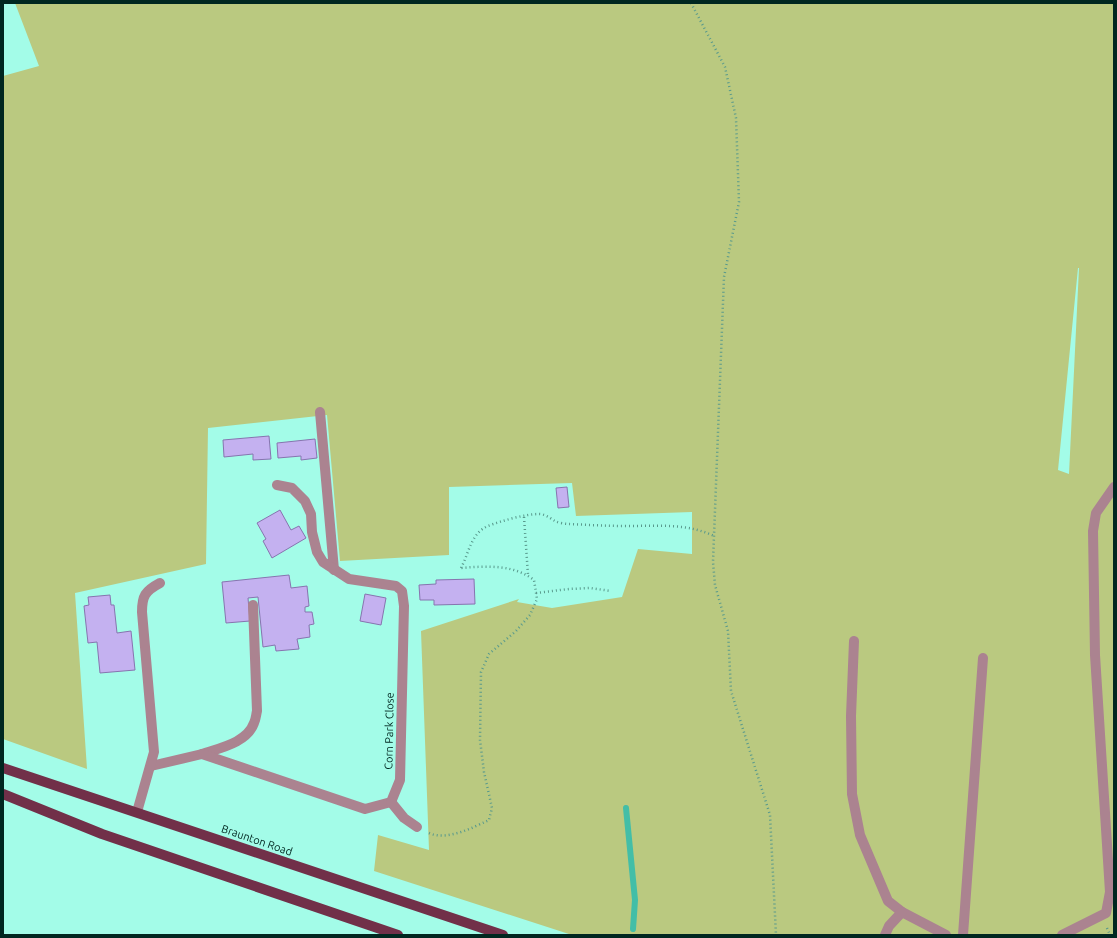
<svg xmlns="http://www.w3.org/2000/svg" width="1117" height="938" font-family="Ubuntu,sans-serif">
  <rect width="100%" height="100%" fill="#a3fce8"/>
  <path fill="#bac980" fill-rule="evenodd" d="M15 3H1114V935H572L374 871 378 835 429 850 421 631 519 599 517 602 552 608 622 597 638 549 692 554V512L576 516 572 483 449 487V555L340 561 327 415 208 428 206 564 75 593 87 769 3 739V76L39 66ZM1078 268H1079L1069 474 1058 470Z"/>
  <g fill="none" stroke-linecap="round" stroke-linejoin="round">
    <polyline stroke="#43bea7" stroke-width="6" points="626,808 635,900 633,929"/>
  </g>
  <g fill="#c4b1f0" stroke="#8774af">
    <polygon points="269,436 271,459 253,460 253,454 224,457 223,440"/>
    <polygon points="315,439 317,458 301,460 301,456 278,458 277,443"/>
    <polygon points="567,487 569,507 558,508 556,488"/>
    <polygon points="280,510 291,530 299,526 306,538 272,558 263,541 266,539 257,523"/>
    <polygon points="289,575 291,588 307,586 309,606 305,607 305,612 312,612 314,624 309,625 310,637 297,639 299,649 276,651 275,645 263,647 258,597 248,598 250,621 226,623 222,582"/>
    <polygon points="474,579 475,604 434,605 434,600 420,600 419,585 436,584 436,580"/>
    <polygon points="365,594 386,598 381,625 360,621"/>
    <polygon points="110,595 111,605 114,605 117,633 131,631 135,670 100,673 97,642 88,643 84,606 89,605 88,597"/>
  </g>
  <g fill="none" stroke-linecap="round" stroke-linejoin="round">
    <g stroke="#58998c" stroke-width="2.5" stroke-dasharray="1 3" stroke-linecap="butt">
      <polyline points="691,3 725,67 736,118 739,202 724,277 713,562 715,585 728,631 731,691 770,815 776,935"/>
      <polyline points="524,517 528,575"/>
      <path d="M461 568C469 553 471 533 488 526 501 521 525 514 539 514 545 514 550 518 555 521 559 523 565 524 570 524 589 525 608 526 628 526 657 526 687 523 714 536"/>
      <polyline points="536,593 569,589 590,588 611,591"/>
      <path d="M429 833C447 841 472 828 489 820L492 808 484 772 480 740 481 672 489 654 516 631 530 615 537 599 534 580C513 564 486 566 461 568"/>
      <polyline points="1107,928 1110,935"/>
    </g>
    <g stroke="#ab8390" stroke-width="10">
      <polyline points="320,412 334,570"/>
      <polyline points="854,641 851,716 852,794 860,835 888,901 902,912 946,935"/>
      <path d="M202 754C219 748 247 743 254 723 256 719 256 715 257 711L253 605"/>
      <polyline points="151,766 202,754 365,809 391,802 400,780 404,606 402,591 396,586 349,579 323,562 317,552 312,532 311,514 305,501 292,488 277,485"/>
      <polyline points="391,802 404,818 417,827"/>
      <path d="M137 812 154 752 142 612C142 596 145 591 160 583"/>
      <polyline points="885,935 889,926 902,912"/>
      <polyline points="963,935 983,658"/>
      <polyline points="1062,935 1106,913 1110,892 1095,655 1093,531 1096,513 1114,487"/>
    </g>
    <g stroke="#713049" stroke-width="10">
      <polyline points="3,768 503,935"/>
      <polyline points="3,794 102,834 398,935"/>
    </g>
  </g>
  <g text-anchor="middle" stroke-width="3.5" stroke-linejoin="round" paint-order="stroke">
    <g font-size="11" fill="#002720" stroke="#a3fce8">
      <text transform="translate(389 731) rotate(-89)" y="4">Corn Park Close</text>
      <text transform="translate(257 840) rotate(19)" y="4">Braunton Road</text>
    </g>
  </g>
  <rect width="1117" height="938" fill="none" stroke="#002720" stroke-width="8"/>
</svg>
